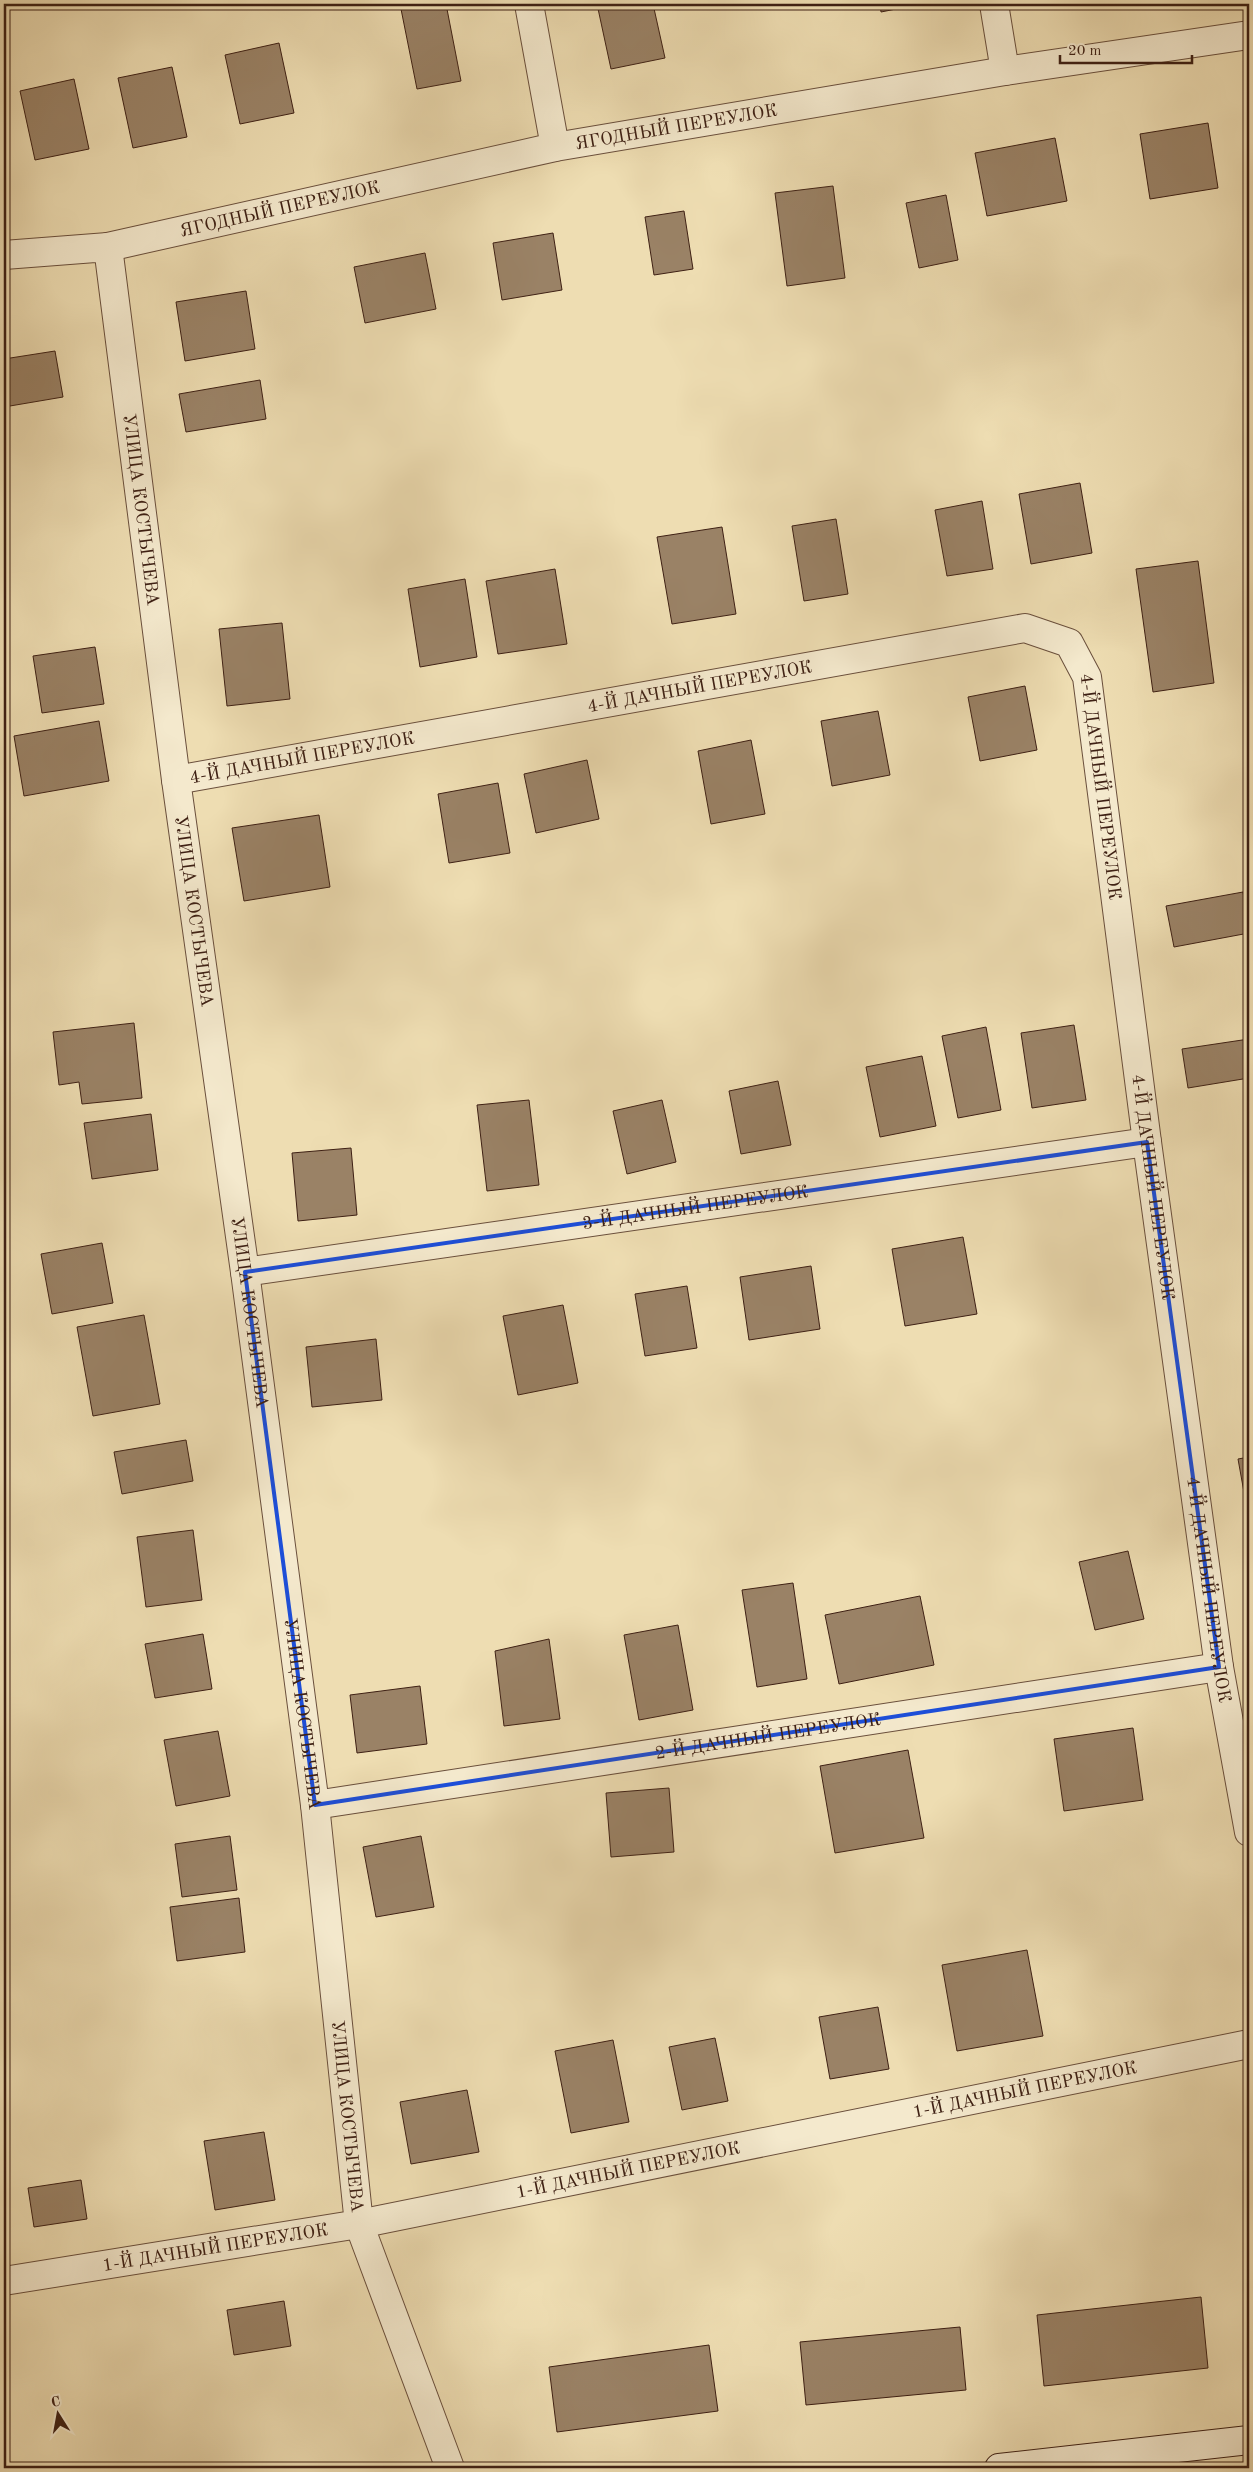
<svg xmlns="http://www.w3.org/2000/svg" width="1253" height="2472" font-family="'Old Standard TT',serif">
  <rect width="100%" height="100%" fill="#eeddb2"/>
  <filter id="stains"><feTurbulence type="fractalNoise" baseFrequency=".004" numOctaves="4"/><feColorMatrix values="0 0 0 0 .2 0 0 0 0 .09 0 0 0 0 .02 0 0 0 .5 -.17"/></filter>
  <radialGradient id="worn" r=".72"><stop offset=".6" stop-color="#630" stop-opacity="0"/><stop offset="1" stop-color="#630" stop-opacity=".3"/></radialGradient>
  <g fill="#9a8266" stroke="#3e2014">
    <polygon points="400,4 446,4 461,81 417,89"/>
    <polygon points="597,4 653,4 665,58 611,69"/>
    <polygon points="880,4 921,4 881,12"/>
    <polygon points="279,43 294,113 240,124 225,55"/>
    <polygon points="172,67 187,137 133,148 118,78"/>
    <polygon points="74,79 89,149 35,160 20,91"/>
    <polygon points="1208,123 1218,188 1150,199 1140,134"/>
    <polygon points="1055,138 1067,201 987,216 975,153"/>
    <polygon points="833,186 845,278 787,286 775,193"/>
    <polygon points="946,195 958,260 919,268 906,203"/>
    <polygon points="684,211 693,269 654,275 645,217"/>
    <polygon points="553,233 562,290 502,300 493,243"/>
    <polygon points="425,253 436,309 365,323 354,267"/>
    <polygon points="246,291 255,349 185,361 176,302"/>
    <polygon points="55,351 63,397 4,407 4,359"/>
    <polygon points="260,380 266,419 186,432 179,394"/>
    <polygon points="1080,483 1092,553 1031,564 1019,494"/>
    <polygon points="982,501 993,569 947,576 935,510"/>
    <polygon points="836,519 848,594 804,601 792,526"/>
    <polygon points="722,527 736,614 672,624 657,537"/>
    <polygon points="1198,561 1214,683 1153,692 1136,569"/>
    <polygon points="555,569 567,644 498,654 486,581"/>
    <polygon points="465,579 477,657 420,667 408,589"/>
    <polygon points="282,623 290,699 227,706 219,629"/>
    <polygon points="95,647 104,704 42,713 33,656"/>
    <polygon points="1025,686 1037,750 980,761 968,697"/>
    <polygon points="878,711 890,775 832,786 821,721"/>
    <polygon points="99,721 109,781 24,796 14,736"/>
    <polygon points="751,740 765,814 711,824 698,751"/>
    <polygon points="587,760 599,819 536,833 524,774"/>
    <polygon points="498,783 510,853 449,863 438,794"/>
    <polygon points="319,815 330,887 244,901 232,828"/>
    <polygon points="1243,892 1249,933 1174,947 1166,906"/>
    <polygon points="134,1023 142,1098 82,1104 79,1082 59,1085 53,1032"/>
    <polygon points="1074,1025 1086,1100 1032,1108 1021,1033"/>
    <polygon points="986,1027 1001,1110 958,1118 942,1036"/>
    <polygon points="1249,1039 1249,1078 1188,1088 1182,1049"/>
    <polygon points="922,1056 936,1126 880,1137 866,1067"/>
    <polygon points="778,1081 791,1145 741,1154 729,1091"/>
    <polygon points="529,1100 539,1185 487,1191 477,1105"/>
    <polygon points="662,1100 676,1162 627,1174 613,1111"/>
    <polygon points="151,1114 158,1170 92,1179 84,1123"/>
    <polygon points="351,1148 357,1215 298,1221 292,1153"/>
    <polygon points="963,1237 977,1314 905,1326 892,1249"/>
    <polygon points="102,1243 113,1303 52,1314 41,1254"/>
    <polygon points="811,1266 820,1329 749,1340 740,1277"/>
    <polygon points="687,1286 697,1348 645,1356 635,1294"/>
    <polygon points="563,1305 578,1383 518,1395 503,1316"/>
    <polygon points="144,1315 160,1404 93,1416 77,1327"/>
    <polygon points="376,1339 382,1400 312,1407 306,1347"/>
    <polygon points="186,1440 193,1481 122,1494 114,1452"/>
    <polygon points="1249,1457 1249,1509 1247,1509 1238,1459"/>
    <polygon points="193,1530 202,1600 146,1607 137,1537"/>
    <polygon points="1128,1551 1144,1619 1095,1630 1079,1562"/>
    <polygon points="793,1583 807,1679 757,1687 742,1590"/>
    <polygon points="920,1596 934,1665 839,1684 825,1615"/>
    <polygon points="678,1625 693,1710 639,1720 624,1635"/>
    <polygon points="203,1634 212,1689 155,1698 145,1644"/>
    <polygon points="549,1639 560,1719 504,1726 495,1651"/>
    <polygon points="420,1686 427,1744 357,1753 350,1695"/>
    <polygon points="1133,1728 1143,1800 1064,1811 1054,1739"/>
    <polygon points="218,1731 230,1796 176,1806 164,1740"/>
    <polygon points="908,1750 924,1838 835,1853 820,1766"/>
    <polygon points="669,1788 674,1852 611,1857 606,1793"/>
    <polygon points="230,1836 237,1890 182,1897 175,1844"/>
    <polygon points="421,1836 434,1907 376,1917 363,1847"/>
    <polygon points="239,1898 245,1952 177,1961 170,1907"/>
    <polygon points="1027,1950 1043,2036 957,2051 942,1965"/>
    <polygon points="878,2007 889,2069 830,2079 819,2017"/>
    <polygon points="715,2038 728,2101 682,2110 669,2047"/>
    <polygon points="613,2040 629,2122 571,2133 555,2051"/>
    <polygon points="467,2090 479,2152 411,2164 400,2102"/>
    <polygon points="264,2132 275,2200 215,2210 204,2141"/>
    <polygon points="81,2180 87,2219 34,2227 28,2188"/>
    <polygon points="1201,2297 1208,2368 1044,2386 1037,2315"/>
    <polygon points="284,2301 291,2346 234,2355 227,2310"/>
    <polygon points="960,2327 966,2390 806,2405 800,2342"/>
    <polygon points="709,2345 718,2411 557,2432 549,2367"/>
  </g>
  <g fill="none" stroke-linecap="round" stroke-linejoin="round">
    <defs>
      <g id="street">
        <polyline points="529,4 555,147"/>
        <polyline points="994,4 1005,71"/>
        <path id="s1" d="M108 247 555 147 1005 71 1249 35"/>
        <path id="s2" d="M4 255 108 247 176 780 245 1272 315 1805 359 2224 450 2468"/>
        <path id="s3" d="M176 780 1025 628 1069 643 1087 677 1147 1142 1219 1667 1249 1832"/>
        <path id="s4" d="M245 1272 1147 1142"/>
        <path id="s5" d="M315 1805 1219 1667"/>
        <path id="s6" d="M4 2281 359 2224 1249 2044"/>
      </g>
      <polyline id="secondary" points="999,2468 1249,2440"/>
    </defs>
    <use href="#street" stroke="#6a4f3c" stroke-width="30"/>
    <use href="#secondary" stroke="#3e2014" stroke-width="30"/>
    <use href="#street" stroke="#f4e9cd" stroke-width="28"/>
    <use href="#secondary" stroke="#f4e9cd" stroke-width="28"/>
  </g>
  <path fill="none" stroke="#1d4ed8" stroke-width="4" stroke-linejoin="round" d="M1147 1142 1219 1667 315 1805 245 1272Z"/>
  <g text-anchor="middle" stroke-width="4" stroke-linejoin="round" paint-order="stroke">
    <g font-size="18" fill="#3e2014" stroke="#f4e9cd">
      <text dy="6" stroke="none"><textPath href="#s1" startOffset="581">ЯГОДНЫЙ ПЕРЕУЛОК</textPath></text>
      <text dy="6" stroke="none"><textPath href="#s1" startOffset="176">ЯГОДНЫЙ ПЕРЕУЛОК</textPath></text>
      <text dy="6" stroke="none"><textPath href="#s2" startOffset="369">УЛИЦА КОСТЫЧЕВА</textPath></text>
      <text dy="6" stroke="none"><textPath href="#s3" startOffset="532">4-Й ДАЧНЫЙ ПЕРЕУЛОК</textPath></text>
      <text dy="6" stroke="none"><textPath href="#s3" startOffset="128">4-Й ДАЧНЫЙ ПЕРЕУЛОК</textPath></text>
      <text dy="6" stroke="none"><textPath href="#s3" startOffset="1058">4-Й ДАЧНЫЙ ПЕРЕУЛОК</textPath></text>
      <text dy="6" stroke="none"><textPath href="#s2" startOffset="774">УЛИЦА КОСТЫЧЕВА</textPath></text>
      <text dy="6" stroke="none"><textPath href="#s3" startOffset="1462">4-Й ДАЧНЫЙ ПЕРЕУЛОК</textPath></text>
      <text dy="6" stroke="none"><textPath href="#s4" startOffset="455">3-Й ДАЧНЫЙ ПЕРЕУЛОК</textPath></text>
      <text dy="6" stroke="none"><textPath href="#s2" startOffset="1179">УЛИЦА КОСТЫЧЕВА</textPath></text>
      <text dy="6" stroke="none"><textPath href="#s3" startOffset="1868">4-Й ДАЧНЫЙ ПЕРЕУЛОК</textPath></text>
      <text dy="6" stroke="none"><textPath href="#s2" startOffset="1584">УЛИЦА КОСТЫЧЕВА</textPath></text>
      <text dy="6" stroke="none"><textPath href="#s5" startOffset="458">2-Й ДАЧНЫЙ ПЕРЕУЛОК</textPath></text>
      <text dy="6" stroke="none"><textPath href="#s6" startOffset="1039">1-Й ДАЧНЫЙ ПЕРЕУЛОК</textPath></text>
      <text dy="6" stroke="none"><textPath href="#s2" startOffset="1989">УЛИЦА КОСТЫЧЕВА</textPath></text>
      <text dy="6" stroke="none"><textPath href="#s6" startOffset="634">1-Й ДАЧНЫЙ ПЕРЕУЛОК</textPath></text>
      <text dy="6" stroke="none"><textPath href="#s6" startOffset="214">1-Й ДАЧНЫЙ ПЕРЕУЛОК</textPath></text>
    </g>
  </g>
  <rect width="1253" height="2472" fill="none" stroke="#eeddb2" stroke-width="20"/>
  <rect x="5" y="5" width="1243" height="2462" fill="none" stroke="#3e2014" stroke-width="2.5"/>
  <rect x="10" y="10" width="1233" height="2452" fill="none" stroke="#3e2014"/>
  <g transform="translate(58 2414) rotate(349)" stroke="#f4e9cd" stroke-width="4" paint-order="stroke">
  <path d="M0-4L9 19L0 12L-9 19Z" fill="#3e2014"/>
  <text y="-8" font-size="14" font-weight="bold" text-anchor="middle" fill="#3e2014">С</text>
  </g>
  <path d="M1060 55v8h132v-8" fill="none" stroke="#3e2014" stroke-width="2.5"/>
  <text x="1068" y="55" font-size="15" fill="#3e2014" stroke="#f4e9cd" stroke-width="4" paint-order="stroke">20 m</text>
  <rect width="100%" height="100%" filter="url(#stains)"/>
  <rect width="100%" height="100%" fill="url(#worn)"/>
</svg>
